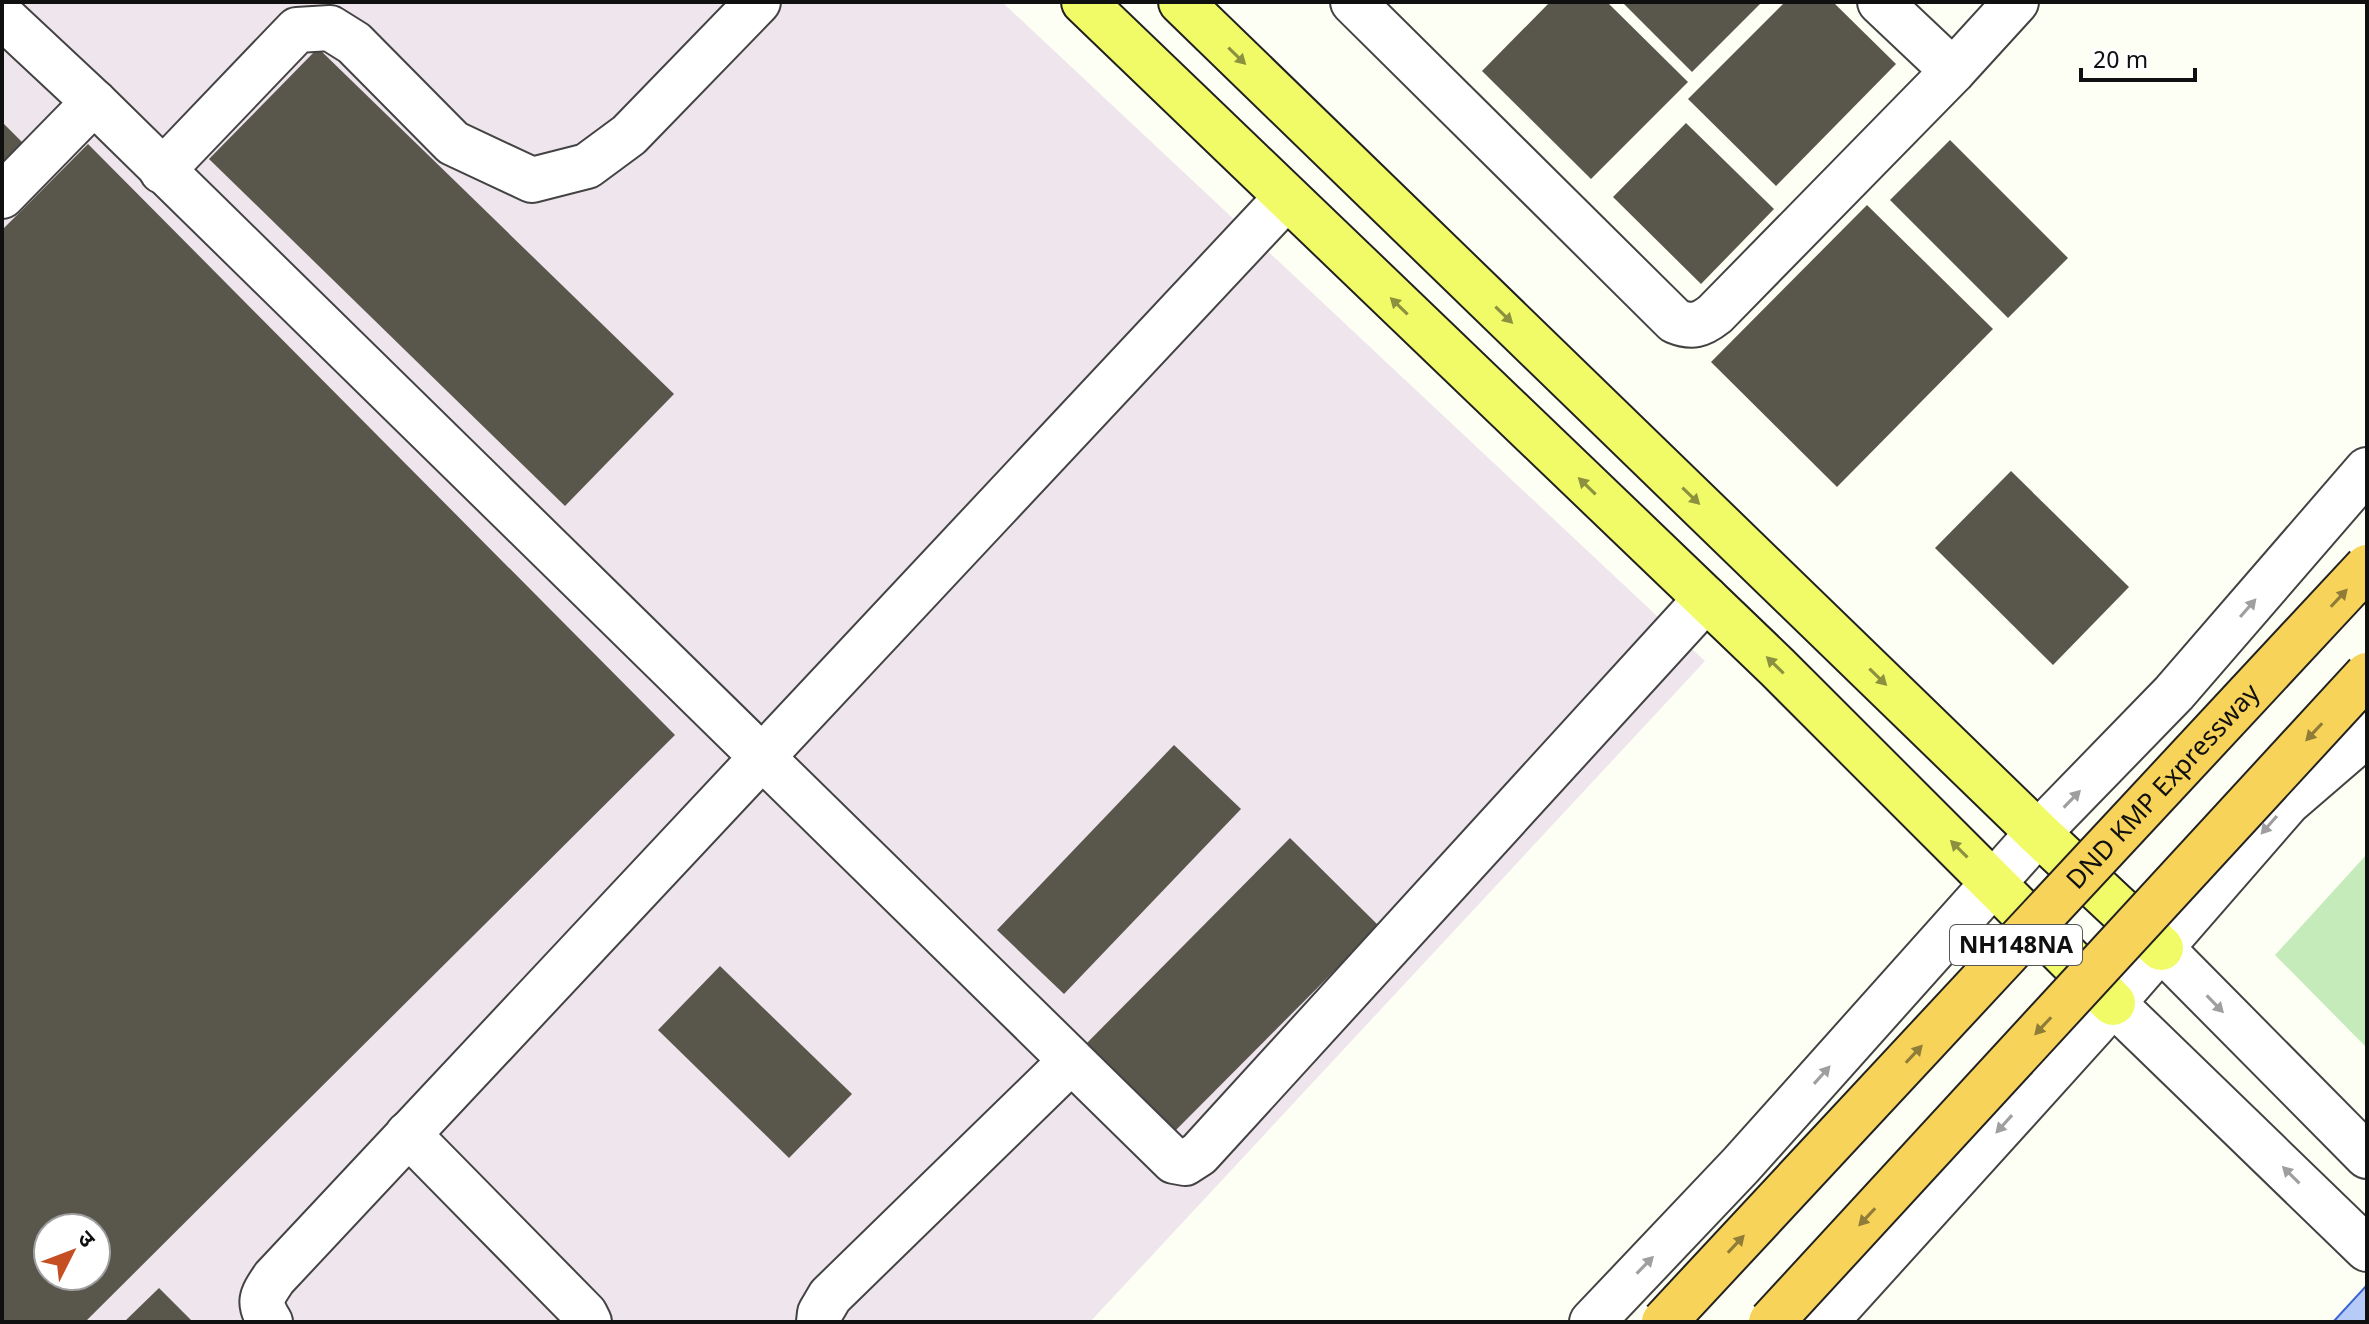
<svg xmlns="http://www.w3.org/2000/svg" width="2369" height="1324" font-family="Georgia,'Noto Sans Devanagari',serif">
  <rect width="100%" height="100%" fill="#fefff4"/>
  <path fill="#efe5ed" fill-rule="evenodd" d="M2 2H1002L1705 661 1090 1322H2ZM48 1228H96V1276H48Z"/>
  <polygon fill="#c5ebbb" points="2367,854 2367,1048 2275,955"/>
  <polygon fill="#b7cbf8" stroke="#3b66d1" stroke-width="2" points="2367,1285 2367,1322 2333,1322"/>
  <g fill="#59564c" fill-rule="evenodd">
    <polygon points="1550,2 1607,2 1688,82 1591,179 1482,71"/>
    <polygon points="1622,2 1762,2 1692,72"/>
    <polygon points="1785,2 1833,2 1896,64 1776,186 1688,99"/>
    <polygon points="318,48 674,394 565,506 209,159"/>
    <polygon points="2,122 31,151 2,181"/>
    <polygon points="1686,123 1774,209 1701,284 1613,197"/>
    <polygon points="1950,140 2068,258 2008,318 1890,200"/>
    <path d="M88 144 675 735 85 1322H2V230ZM48 1228H96V1276H48Z"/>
    <polygon points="1867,205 1993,329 1837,487 1711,362"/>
    <polygon points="2011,471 2129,587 2053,665 1935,548"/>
    <polygon points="1174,745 1241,809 1064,994 997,930"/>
    <polygon points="1290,838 1379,926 1169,1137 1081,1049"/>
    <polygon points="720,966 852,1094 789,1158 658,1030"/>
    <polygon points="159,1288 193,1322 124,1322"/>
  </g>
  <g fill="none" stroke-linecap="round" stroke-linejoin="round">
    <defs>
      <g id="minor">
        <path d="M1353 2 1675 321C1692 328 1701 325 1715 314L1953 71 2016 2"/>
        <polyline points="1880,2 1953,71"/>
        <polyline points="2,16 94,102 1174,1161 1185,1163 1199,1154 1706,599"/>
        <polyline points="162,171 297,30 330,28 354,43 453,143 532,180 587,166 629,135 758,2"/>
        <polyline points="2,196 94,102"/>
        <polyline points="2161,948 2367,1156"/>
        <polyline points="2113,1003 2367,1249"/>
        <polyline points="408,1134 585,1314 589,1322"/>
        <path d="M270 1322C257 1302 262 1296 274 1278L1286 198"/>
        <polyline points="819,1322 820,1313 830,1296 1070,1062"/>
        <polyline points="1592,1322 1741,1165 2038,833 2174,693 2367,470"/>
        <polyline points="1825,1322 2093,1026 2288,802 2367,734"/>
      </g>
      <g id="major">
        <polyline points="1084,2 1777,667 2113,1003"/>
        <polyline points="1181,2 2038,833 2161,948"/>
      </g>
    </defs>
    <use href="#minor" stroke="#434343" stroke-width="48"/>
    <use href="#major" stroke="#212121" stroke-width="48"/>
    <use href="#minor" stroke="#fff" stroke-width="44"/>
    <use href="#major" stroke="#f1fb67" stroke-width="44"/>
    <defs>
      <g id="highway-bridge">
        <path id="s1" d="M1664 1322 2367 567"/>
        <polyline points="1771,1322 2367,675"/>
      </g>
    </defs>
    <use href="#highway-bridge" stroke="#212121" stroke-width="48" stroke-linecap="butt"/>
    <use href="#highway-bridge" stroke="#f7d459" stroke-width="44"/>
  </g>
  <defs><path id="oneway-solid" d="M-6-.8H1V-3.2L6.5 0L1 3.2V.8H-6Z" transform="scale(2)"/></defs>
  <g fill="#8c9140">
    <use href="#oneway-solid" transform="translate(1237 56) rotate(44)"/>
    <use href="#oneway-solid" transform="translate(1399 306) rotate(-136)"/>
    <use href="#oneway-solid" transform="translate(1504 315) rotate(44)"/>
    <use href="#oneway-solid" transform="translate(1587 486) rotate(-136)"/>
    <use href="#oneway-solid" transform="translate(1691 496) rotate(44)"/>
    <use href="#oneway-solid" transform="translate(1775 665) rotate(-136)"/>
    <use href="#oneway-solid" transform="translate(1878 677) rotate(44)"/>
    <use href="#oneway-solid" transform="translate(1959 849) rotate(-135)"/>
  </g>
  <g fill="#8f7c38">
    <use href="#oneway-solid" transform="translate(2339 598) rotate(-47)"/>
    <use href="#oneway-solid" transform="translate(2314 732) rotate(133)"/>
    <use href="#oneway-solid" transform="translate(2043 1026) rotate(133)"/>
    <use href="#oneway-solid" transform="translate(1914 1054) rotate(-47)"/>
    <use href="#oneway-solid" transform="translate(1867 1217) rotate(133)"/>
    <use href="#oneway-solid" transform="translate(1736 1244) rotate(-47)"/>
  </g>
  <g fill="#9f9f9f">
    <use href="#oneway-solid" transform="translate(2248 608) rotate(-49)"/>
    <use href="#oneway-solid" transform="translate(2072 799) rotate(-46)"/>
    <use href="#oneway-solid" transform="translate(2269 825) rotate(131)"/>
    <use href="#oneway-solid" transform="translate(2215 1004) rotate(46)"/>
    <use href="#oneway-solid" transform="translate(1822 1075) rotate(-48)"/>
    <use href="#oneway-solid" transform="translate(2004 1124) rotate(132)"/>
    <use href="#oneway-solid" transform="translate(2291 1175) rotate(-135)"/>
    <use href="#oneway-solid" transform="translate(1645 1265) rotate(-46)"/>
  </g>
  <g text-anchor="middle" stroke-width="8" stroke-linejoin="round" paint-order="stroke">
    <rect fill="#fff" stroke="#585858" stroke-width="2" x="1950" y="925" width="132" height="40" rx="6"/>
    <g font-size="24" font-weight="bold" fill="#101010">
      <text x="2016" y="953">NH148NA</text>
    </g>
    <g font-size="26" fill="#101010" stroke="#fff">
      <text dy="9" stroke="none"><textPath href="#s1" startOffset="732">DND KMP Expressway</textPath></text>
    </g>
  </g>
  <rect width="2369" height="1324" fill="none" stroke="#101010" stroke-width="8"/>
  <g transform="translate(72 1252) rotate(48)"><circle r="38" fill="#ffffff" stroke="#9f9f9f" stroke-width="2"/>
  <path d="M0-6L14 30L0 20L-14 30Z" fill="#c54f23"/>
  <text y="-12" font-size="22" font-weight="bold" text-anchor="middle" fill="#101010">उ</text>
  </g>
  <path d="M2081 68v12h114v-12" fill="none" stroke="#101010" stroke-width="4"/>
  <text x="2093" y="68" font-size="24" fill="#101010" stroke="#ffffff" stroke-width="6" paint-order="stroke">20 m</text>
</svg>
